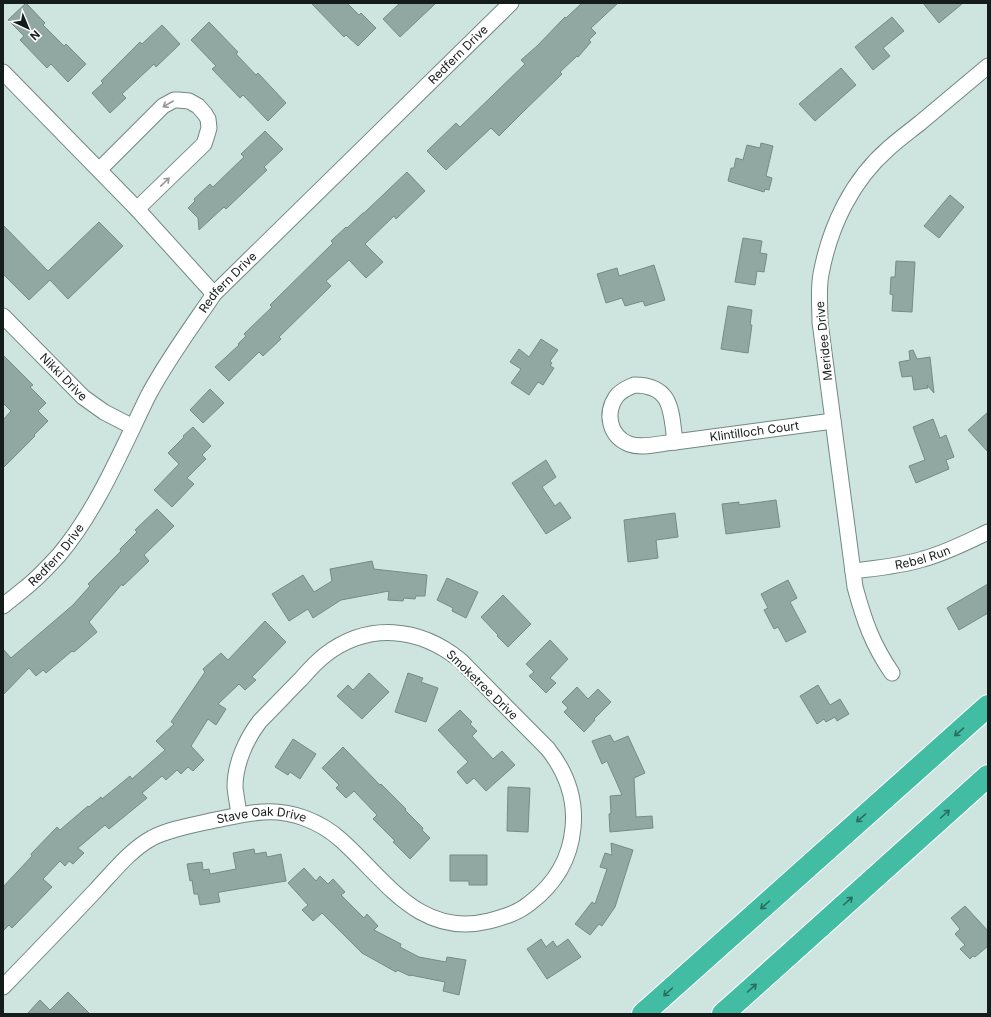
<svg xmlns="http://www.w3.org/2000/svg" width="991" height="1017" font-family="Inter,sans-serif">
  <rect width="100%" height="100%" fill="#cde5de"/>
  <g fill="#91a8a2" stroke="#758b85">
    <polygon points="26,3 45,23 43,25 64,46 66,44 86,64 68,82 51,64 47,68 20,40 24,36 8,20"/>
    <polygon points="311,3 347,3 359,15 361,13 376,28 358,46 346,35 344,37"/>
    <polygon points="400,3 436,3 400,37 383,19"/>
    <polygon points="582,3 618,3 591,28 596,33 589,40 591,42 578,57 577,56 560,72 562,74 524,111 499,136 491,128 446,170 427,151 456,123 460,127 525,64 521,60 537,46 565,17 566,18"/>
    <polygon points="923,3 963,3 939,23"/>
    <polygon points="892,17 904,31 883,48 890,56 873,70 855,47"/>
    <polygon points="209,22 238,52 236,54 256,75 258,73 286,103 268,121 243,95 240,98 212,69 216,66 191,40"/>
    <polygon points="162,25 180,44 156,67 154,64 122,94 126,98 110,113 92,93 103,83 101,81 140,42 142,44"/>
    <polygon points="841,68 856,85 815,121 799,104"/>
    <polygon points="265,131 283,149 264,167 267,170 226,209 224,207 199,230 198,218 188,208 195,201 194,199 210,184 213,187 244,157 241,154"/>
    <polygon points="761,143 773,146 766,176 772,178 769,190 765,189 764,192 728,181 731,168 734,168 736,158 743,160 747,145 760,148"/>
    <polygon points="407,172 425,191 396,219 394,216 365,244 383,262 366,278 349,260 326,281 331,286 279,337 281,339 263,356 259,352 229,381 215,367 239,345 238,344 246,336 244,334 272,307 270,305 333,243 331,241 346,227 347,228 363,213 364,213"/>
    <polygon points="950,195 964,207 939,238 924,226"/>
    <polygon points="99,222 123,246 68,299 50,280 29,300 3,274 3,225 48,271"/>
    <polygon points="743,238 762,241 760,253 767,254 764,272 757,271 755,285 735,282"/>
    <polygon points="896,261 915,262 912,312 892,311 893,295 890,294 891,277 895,277"/>
    <polygon points="654,265 665,300 645,306 643,301 625,306 622,298 606,303 597,274 617,268 619,276"/>
    <polygon points="728,306 752,310 750,325 752,325 748,353 721,349"/>
    <polygon points="541,339 558,350 550,361 552,363 550,366 554,368 543,385 538,382 529,395 511,383 521,369 510,362 519,349 529,357"/>
    <polygon points="913,350 917,359 930,357 934,393 927,385 928,388 914,390 912,376 902,377 899,362 910,360 909,351"/>
    <polygon points="3,355 33,385 30,387 46,403 38,411 48,421 34,435 35,436 3,468 3,420 11,411 3,403"/>
    <polygon points="210,389 224,403 203,423 190,410"/>
    <polygon points="988,412 988,452 968,430"/>
    <polygon points="933,419 940,438 946,435 954,457 946,460 949,469 916,483 909,466 925,460 913,427"/>
    <polygon points="193,427 211,446 202,455 206,459 187,478 194,484 172,507 154,490 179,464 168,453 184,437 183,436"/>
    <polygon points="546,460 556,477 542,487 555,506 560,502 571,518 546,534 512,483"/>
    <polygon points="776,500 780,527 726,534 722,504 739,502 739,505"/>
    <polygon points="157,509 174,526 144,555 149,561 123,586 122,584 89,622 97,632 74,652 72,651 46,673 43,670 36,676 29,668 3,695 3,649 11,658 73,605 90,586 88,584 121,551 120,549 137,532 135,530"/>
    <polygon points="675,513 678,537 656,540 658,558 628,562 624,520"/>
    <polygon points="372,561 374,569 427,575 425,596 416,596 415,599 404,598 403,601 388,600 389,591 341,600 313,618 308,609 289,621 272,594 303,575 314,592 332,581 330,569"/>
    <polygon points="447,578 478,592 466,618 452,611 453,608 437,600"/>
    <polygon points="788,580 797,598 790,602 806,632 786,642 778,627 774,629 764,610 768,608 761,594"/>
    <polygon points="988,584 988,613 959,630 947,608"/>
    <polygon points="503,595 531,624 508,647 497,636 498,635 481,617"/>
    <polygon points="265,621 286,642 252,677 256,680 245,690 239,684 218,704 226,709 216,725 208,719 191,746 204,760 193,771 188,767 181,774 177,770 166,780 162,776 142,793 147,798 109,829 105,825 78,848 84,853 73,864 69,861 65,866 60,861 43,879 52,887 12,928 9,925 3,931 3,887 32,856 31,854 57,827 60,830 88,806 89,807 101,797 102,799 130,776 132,779 165,750 156,741 174,724 171,722 205,672 203,669 221,653 228,660"/>
    <polygon points="550,640 568,659 550,678 556,683 546,693 529,676 534,672 526,664"/>
    <polygon points="369,673 389,692 362,719 337,696 348,685 353,690"/>
    <polygon points="408,673 423,678 421,682 438,688 426,722 395,712"/>
    <polygon points="818,685 830,705 840,699 849,714 837,721 835,717 826,722 824,719 817,724 800,696"/>
    <polygon points="577,687 588,699 598,689 611,702 594,719 595,720 584,732 564,712 568,708 562,702"/>
    <polygon points="460,710 472,722 470,724 477,731 472,736 493,759 502,751 515,765 486,791 474,778 467,784 457,772 468,762 438,730"/>
    <polygon points="610,735 614,742 628,736 645,773 634,778 636,817 652,816 653,828 610,832 609,814 611,813 610,796 622,795 607,761 602,764 592,741"/>
    <polygon points="293,739 316,754 300,779 290,772 288,775 275,767"/>
    <polygon points="343,747 380,785 381,784 406,809 405,810 423,828 422,830 430,838 410,859 393,842 395,841 373,819 377,815 354,791 346,798 336,788 339,785 322,768"/>
    <polygon points="508,787 530,788 528,832 507,831"/>
    <polygon points="611,843 633,850 615,907 602,926 599,924 590,935 575,924 592,902 595,904 607,869 600,867 605,853 612,855"/>
    <polygon points="254,849 255,854 266,852 267,857 281,854 286,881 220,892 218,893 220,902 200,905 198,894 194,894 192,880 190,881 187,864 202,862 203,870 209,869 210,874 236,869 233,853"/>
    <polygon points="450,855 487,855 487,885 469,885 469,881 450,881"/>
    <polygon points="304,868 316,881 320,876 328,884 333,879 345,892 341,895 364,918 367,914 378,926 374,930 401,944 400,947 419,957 446,962 447,957 466,960 459,995 443,991 445,982 410,975 410,976 397,970 396,972 362,953 322,913 313,921 302,910 308,905 288,883"/>
    <polygon points="965,906 988,931 988,946 975,957 973,956 970,959 960,949 965,945 955,934 960,929 951,918"/>
    <polygon points="541,939 546,947 553,941 557,947 568,939 581,957 547,979 527,949"/>
    <polygon points="68,992 90,1014 27,1014 40,1000 50,1010"/>
  </g>
  <g fill="none" stroke-linecap="round" stroke-linejoin="round">
    <defs>
      <g id="minor">
        <polyline points="3,72 137,209 214,294"/>
        <polyline points="99,170 163,106 174,100 178,100 189,101 198,106 205,114 208,119 209,128 206,138 204,144 137,209"/>
        <path id="s1" d="M3 316 83 397 104 412 133 427"/>
        <path d="M634 385C673 385 671 412 675 442 661 443 642 449 629 444 609 436 605 413 616 397 621 390 628 388 634 385Z"/>
        <path id="s2" d="M675 442 833 421"/>
        <path id="s3" d="M853 571C877 568 901 566 923 559 946 553 967 542 988 532"/>
        <path id="s4" d="M3 606C10 600 17 595 24 589 37 579 48 567 59 555 97 510 122 449 148 396 167 360 191 328 214 294L511 3"/>
        <path d="M892 673C872 644 864 620 855 587L820 322C820 306 818 290 821 274 830 226 852 180 889 148 899 139 910 131 920 123 943 104 965 85 988 66"/>
        <path id="s5" d="M3 987C34 955 65 923 96 890 113 872 130 850 152 838 172 828 194 825 215 820 231 817 247 813 263 812 291 810 320 821 341 840 386 880 419 938 489 921 504 917 518 913 530 903 555 884 570 860 573 828 576 799 566 772 548 749L460 660C419 627 368 622 325 655 316 662 308 671 301 679 287 693 274 707 260 721 246 739 235 764 235 787 236 797 238 806 239 815"/>
      </g>
      <g id="motorway">
        <polyline points="643,1014 988,706"/>
        <polyline points="723,1014 988,776"/>
      </g>
    </defs>
    <use href="#minor" stroke="#728882" stroke-width="17"/>
    <use href="#motorway" stroke="#fff" stroke-width="24"/>
    <use href="#minor" stroke="#fff" stroke-width="15"/>
    <use href="#motorway" stroke="#42bda4" stroke-width="22"/>
  </g>
  <defs><path id="oneway-shaft" d="M-6 0H5M1.5-3L5.5 0L1.5 3" fill="none" stroke-width="1.6" stroke-linecap="round" stroke-linejoin="round"/></defs>
  <g stroke="#959998">
    <use href="#oneway-shaft" transform="translate(168 104) rotate(150)"/>
    <use href="#oneway-shaft" transform="translate(165 182) rotate(-44)"/>
  </g>
  <g stroke="#2b6d60">
    <use href="#oneway-shaft" transform="translate(959 732) rotate(139)"/>
    <use href="#oneway-shaft" transform="translate(945 814) rotate(-42)"/>
    <use href="#oneway-shaft" transform="translate(861 818) rotate(139)"/>
    <use href="#oneway-shaft" transform="translate(848 901) rotate(-42)"/>
    <use href="#oneway-shaft" transform="translate(765 905) rotate(138)"/>
    <use href="#oneway-shaft" transform="translate(752 988) rotate(-42)"/>
    <use href="#oneway-shaft" transform="translate(668 992) rotate(138)"/>
  </g>
  <g text-anchor="middle" stroke-width="4" stroke-linejoin="round" paint-order="stroke">
    <g font-size="12" fill="#141d1b" stroke="#fff">
      <text dy="4" stroke="none"><textPath href="#s4" startOffset="722">Redfern Drive</textPath></text>
      <text dy="4" stroke="none"><textPath href="#s4" startOffset="398">Redfern Drive</textPath></text>
      <text transform="translate(824 341) rotate(-96)" y="4">Meridee Drive</text>
      <text dy="4" stroke="none"><textPath href="#s1" startOffset="86">Nikki Drive</textPath></text>
      <text dy="4" stroke="none"><textPath href="#s2" startOffset="80">Klintilloch Court</textPath></text>
      <text dy="4" stroke="none"><textPath href="#s4" startOffset="74">Redfern Drive</textPath></text>
      <text dy="4" stroke="none"><textPath href="#s3" startOffset="71">Rebel Run</textPath></text>
      <text transform="translate(482 685) rotate(44)" y="4">Smoketree Drive</text>
      <text dy="4" stroke="none"><textPath href="#s5" startOffset="324">Stave Oak Drive</textPath></text>
    </g>
  </g>
  <rect width="991" height="1017" fill="none" stroke="#141d1b" stroke-width="8"/>
  <g transform="translate(28 28) rotate(136)" stroke="#ffffff" stroke-width="3" paint-order="stroke">
  <path d="M0-3L7 15L0 10L-7 15Z" fill="#141d1b"/>
  <text y="-6" font-size="11" font-weight="bold" text-anchor="middle" fill="#141d1b">N</text>
  </g>
</svg>
